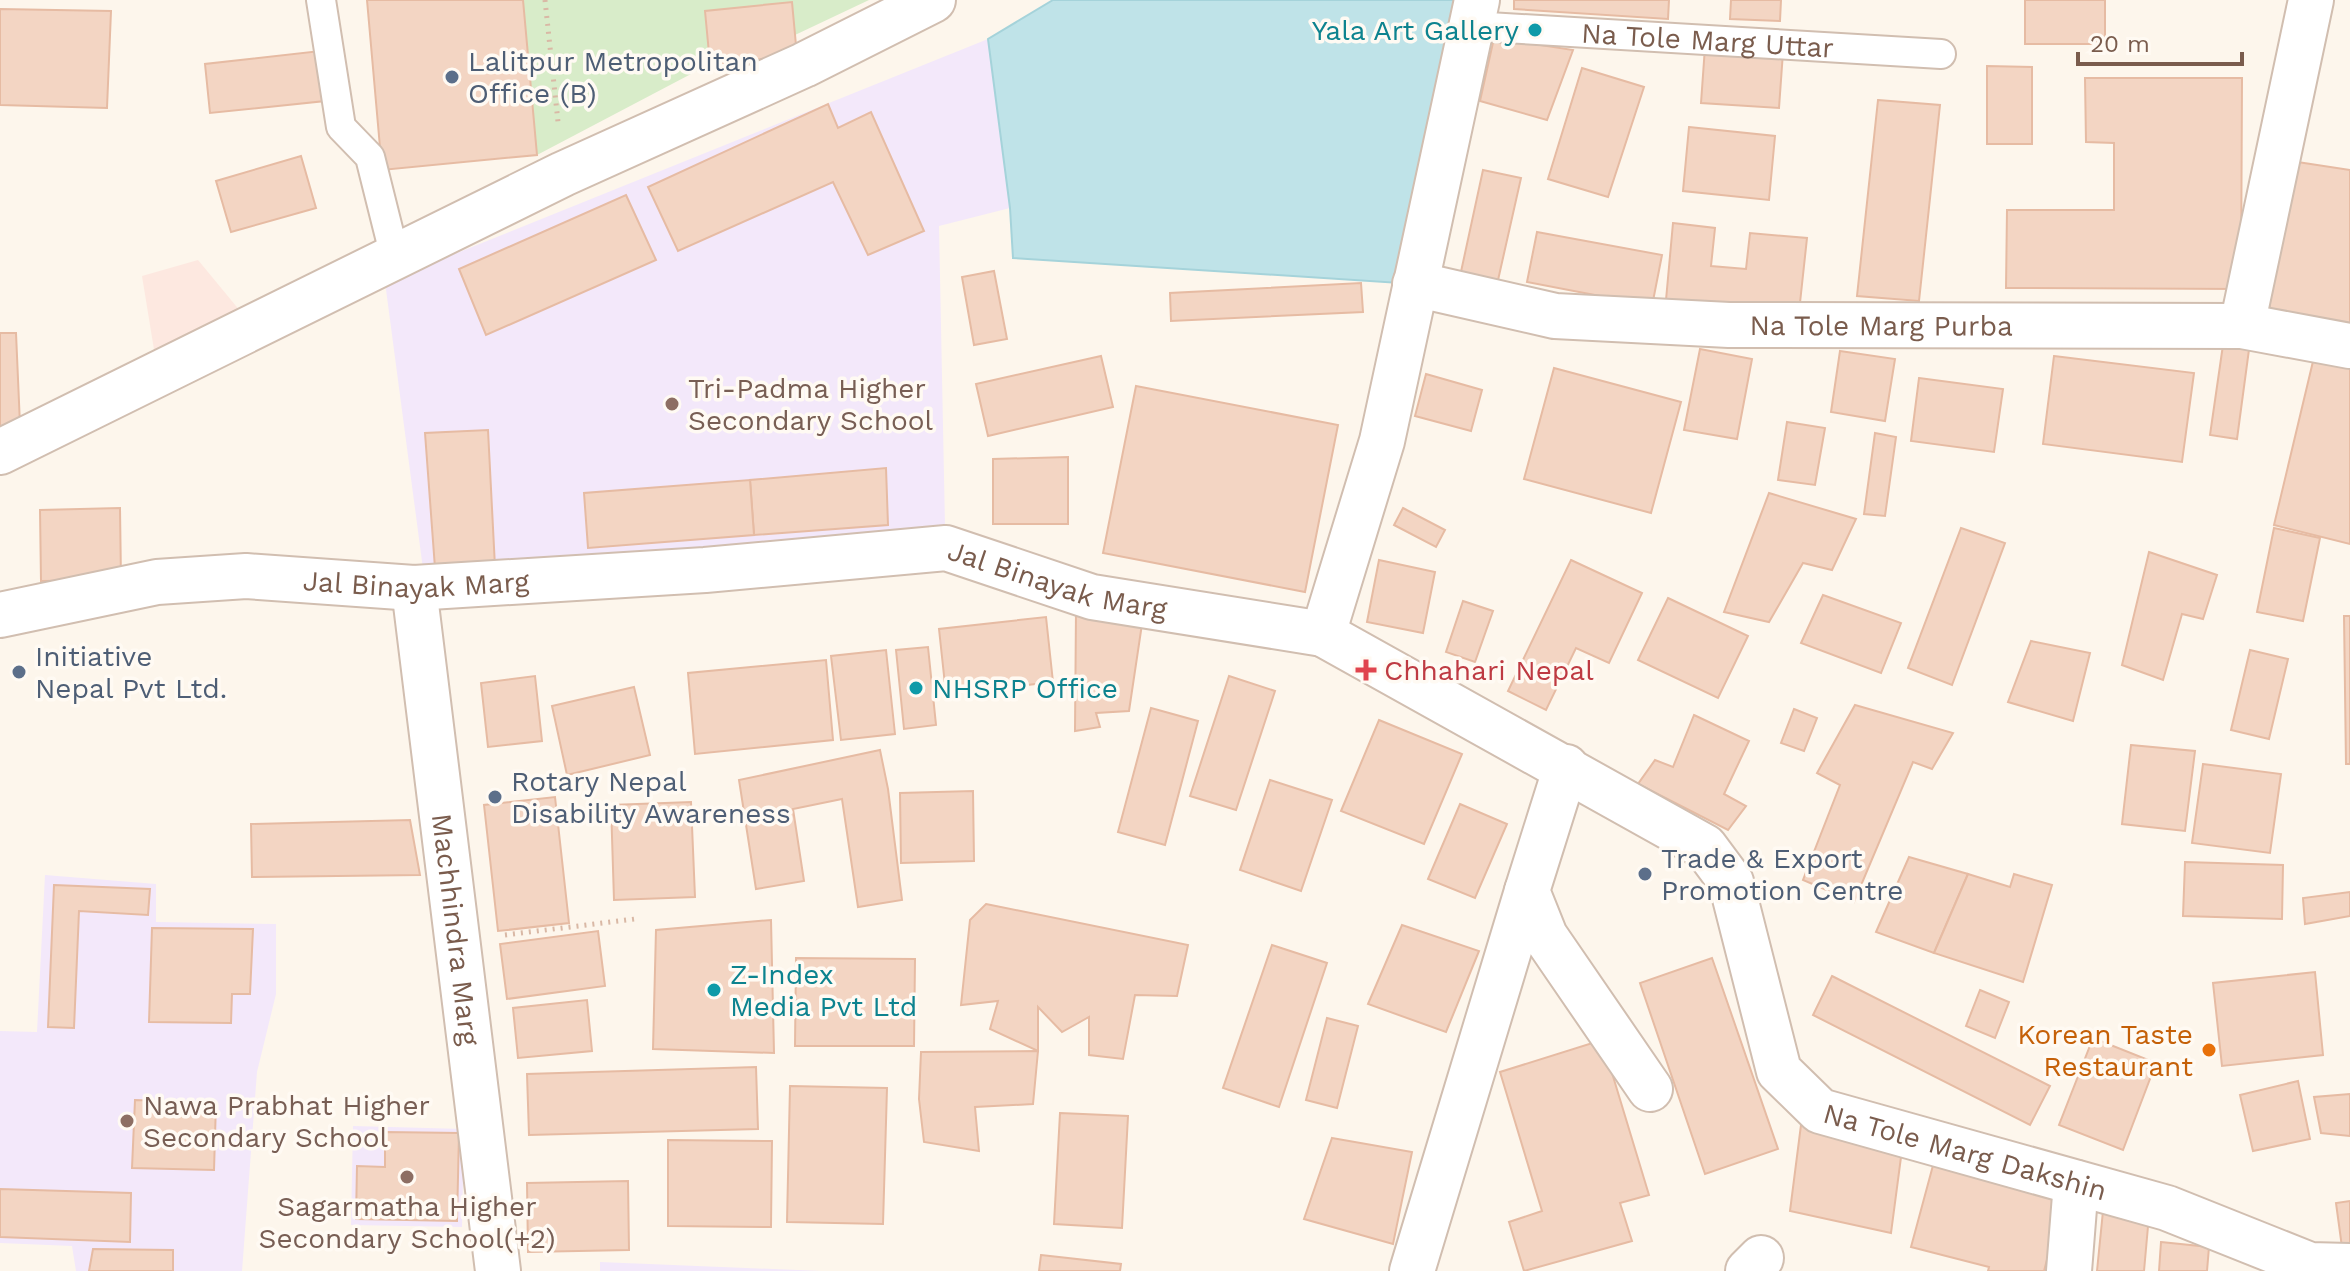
<svg xmlns="http://www.w3.org/2000/svg" width="2350" height="1271" font-family="'Work Sans',sans-serif">
  <rect width="100%" height="100%" fill="#fdf6ec"/>
  <polygon fill="#fde8e0" points="198,260 250,323 158,374 142,276"/>
  <g fill="#f3e8fa">
    <polygon points="988,39 1010,208 939,226 945,526 425,584 385,282"/>
    <polygon points="45,875 156,884 156,922 276,924 276,994 257,1072 242,1271 76,1271 72,1246 0,1243 0,1031 37,1032"/>
    <polygon points="353,1126 464,1129 462,1227 351,1225"/>
    <polygon points="600,1262 822,1271 600,1271"/>
  </g>
  <polygon fill="#d8ecc9" points="523,0 869,0 795,35 792,2 705,11 710,64 537,155"/>
  <polygon fill="#bfe3e8" stroke="#a5d3da" stroke-width="2" points="1053,0 1477,0 1415,284 1013,258 1010,208 988,39"/>
  <g fill="#f3d5c3" stroke="#e6bba3" stroke-width="2">
    <polygon points="367,0 523,0 537,155 382,170"/>
    <polygon points="1514,0 1669,0 1668,19 1514,9"/>
    <polygon points="1731,0 1781,0 1780,21 1730,19"/>
    <rect x="2025" y="0" width="80" height="44"/>
    <polygon points="792,2 797,56 710,64 705,11"/>
    <polygon points="0,9 111,11 107,108 0,105"/>
    <polygon points="1494,38 1573,50 1547,120 1480,101"/>
    <polygon points="1705,47 1783,52 1779,108 1701,103"/>
    <polygon points="320,51 325,101 210,113 205,64"/>
    <polygon points="1987,66 2032,67 2032,144 1987,144"/>
    <polygon points="1582,68 1644,87 1608,197 1548,179"/>
    <polygon points="2085,78 2242,78 2241,289 2006,288 2007,210 2114,210 2114,143 2086,142"/>
    <polygon points="1878,100 1940,105 1919,301 1857,296"/>
    <polygon points="828,104 838,128 871,112 924,231 868,255 833,182 678,251 648,187"/>
    <polygon points="1689,127 1775,136 1769,200 1683,191"/>
    <polygon points="301,156 316,208 231,232 216,181"/>
    <polygon points="2291,161 2350,170 2350,328 2268,316"/>
    <polygon points="1483,170 1521,178 1496,289 1459,281"/>
    <polygon points="626,195 656,260 486,335 459,269"/>
    <polygon points="1673,223 1715,228 1711,266 1746,269 1750,233 1807,238 1799,312 1666,300"/>
    <polygon points="1537,232 1662,255 1652,306 1527,282"/>
    <polygon points="994,271 1007,339 974,345 962,277"/>
    <polygon points="1361,283 1363,312 1171,321 1170,293"/>
    <polygon points="0,333 16,333 20,425 0,426"/>
    <polygon points="2224,338 2250,342 2237,439 2210,435"/>
    <polygon points="1700,349 1752,359 1737,439 1684,430"/>
    <polygon points="1840,351 1895,359 1885,421 1831,412"/>
    <polygon points="2315,353 2350,361 2350,544 2274,525"/>
    <polygon points="1101,356 1113,407 988,436 976,384"/>
    <polygon points="2054,356 2194,373 2182,462 2043,444"/>
    <polygon points="1554,368 1681,402 1651,513 1524,479"/>
    <polygon points="1426,374 1482,390 1471,431 1415,416"/>
    <polygon points="1919,378 2003,389 1994,452 1911,441"/>
    <polygon points="1136,386 1338,425 1305,592 1103,553"/>
    <polygon points="1787,422 1825,428 1815,485 1778,480"/>
    <polygon points="488,430 495,567 435,568 425,433"/>
    <polygon points="1875,433 1896,437 1885,516 1864,514"/>
    <polygon points="1068,457 1068,524 993,524 993,459"/>
    <polygon points="886,468 888,525 754,535 750,480"/>
    <polygon points="750,480 754,535 588,548 584,493"/>
    <polygon points="1769,493 1856,519 1832,570 1803,563 1769,622 1724,612"/>
    <polygon points="120,508 121,580 41,581 40,510"/>
    <polygon points="1403,508 1445,530 1436,547 1394,525"/>
    <polygon points="1961,528 2005,543 1952,685 1908,668"/>
    <polygon points="2274,528 2320,538 2303,621 2257,612"/>
    <polygon points="2149,552 2217,575 2203,619 2182,614 2163,680 2122,665"/>
    <polygon points="1379,560 1435,572 1423,633 1367,622"/>
    <polygon points="1571,560 1642,593 1609,663 1576,648 1546,710 1508,691"/>
    <polygon points="1823,595 1901,623 1881,673 1801,643"/>
    <polygon points="1668,598 1748,636 1718,698 1638,660"/>
    <polygon points="1463,601 1493,611 1475,662 1446,652"/>
    <polygon points="1076,611 1142,624 1129,711 1096,713 1100,727 1075,731"/>
    <polygon points="2344,616 2350,616 2350,764 2346,764"/>
    <polygon points="1046,617 1053,682 946,694 939,629"/>
    <polygon points="2031,641 2090,653 2073,721 2008,702"/>
    <polygon points="928,647 936,725 904,729 896,650"/>
    <polygon points="886,650 895,734 841,740 831,656"/>
    <polygon points="2250,650 2288,659 2269,739 2231,730"/>
    <polygon points="826,660 833,740 695,754 688,673"/>
    <polygon points="535,676 542,741 488,747 481,683"/>
    <polygon points="1229,676 1275,691 1236,810 1190,796"/>
    <polygon points="634,687 650,755 567,775 552,706"/>
    <polygon points="1855,705 1953,733 1932,769 1913,762 1854,902 1803,880 1840,785 1817,773"/>
    <polygon points="1151,708 1198,721 1165,845 1118,832"/>
    <polygon points="1794,709 1817,718 1804,751 1781,743"/>
    <polygon points="1694,715 1749,741 1724,794 1746,806 1728,830 1638,784 1655,760 1673,767"/>
    <polygon points="1379,720 1462,754 1424,844 1341,811"/>
    <polygon points="2131,745 2195,751 2185,831 2122,824"/>
    <polygon points="880,750 888,789 902,900 858,907 842,799 793,809 804,881 756,889 739,780"/>
    <polygon points="2203,764 2281,774 2270,853 2192,843"/>
    <polygon points="1270,780 1332,800 1301,891 1240,870"/>
    <polygon points="973,791 974,861 901,863 900,793"/>
    <polygon points="555,797 569,923 498,931 484,805"/>
    <polygon points="691,802 695,897 614,900 611,805"/>
    <polygon points="1460,804 1507,824 1475,898 1428,879"/>
    <polygon points="410,820 420,875 252,877 251,824"/>
    <polygon points="1909,857 1968,874 1934,953 1876,932"/>
    <polygon points="2185,862 2283,865 2282,919 2183,916"/>
    <polygon points="1968,874 2010,887 2014,874 2052,885 2023,982 1934,953"/>
    <polygon points="54,885 150,889 148,915 79,911 74,1028 48,1027"/>
    <polygon points="2350,892 2350,916 2305,924 2303,898"/>
    <polygon points="986,904 1188,945 1177,996 1135,995 1123,1059 1089,1055 1089,1017 1062,1032 1038,1007 1038,1051 990,1029 998,1001 961,1005 970,920"/>
    <polygon points="771,920 774,1053 653,1049 656,930"/>
    <polygon points="1402,925 1479,951 1446,1032 1368,1004"/>
    <polygon points="152,928 253,929 250,994 232,994 231,1023 149,1022"/>
    <polygon points="598,931 605,986 507,999 500,944"/>
    <polygon points="1272,945 1327,963 1279,1107 1223,1088"/>
    <polygon points="796,958 915,959 914,1046 795,1046"/>
    <polygon points="1712,958 1778,1149 1705,1174 1640,983"/>
    <polygon points="2315,972 2323,1055 2222,1066 2213,983"/>
    <polygon points="1832,976 2050,1086 2030,1125 1813,1015"/>
    <polygon points="1980,990 2009,1002 1995,1038 1966,1026"/>
    <polygon points="587,1000 592,1051 518,1058 513,1008"/>
    <polygon points="1327,1018 1358,1026 1337,1108 1306,1100"/>
    <polygon points="2093,1038 2156,1063 2123,1150 2059,1125"/>
    <polygon points="1602,1040 1649,1195 1620,1203 1632,1241 1524,1271 1509,1222 1542,1211 1500,1072"/>
    <polygon points="1038,1051 1033,1104 975,1107 979,1151 924,1142 919,1099 921,1052"/>
    <polygon points="756,1067 758,1129 529,1135 527,1074"/>
    <polygon points="2298,1081 2310,1139 2253,1151 2240,1095"/>
    <polygon points="790,1086 887,1088 883,1224 787,1222"/>
    <polygon points="2350,1094 2350,1136 2321,1133 2314,1097"/>
    <polygon points="135,1100 216,1103 214,1170 132,1168"/>
    <polygon points="1060,1113 1128,1116 1122,1228 1054,1224"/>
    <polygon points="1801,1125 1903,1142 1891,1233 1790,1211"/>
    <polygon points="385,1132 459,1133 457,1221 356,1219 357,1166 385,1167"/>
    <polygon points="1332,1138 1412,1152 1393,1244 1304,1219"/>
    <polygon points="668,1140 772,1141 771,1227 668,1226"/>
    <polygon points="1935,1158 2065,1192 2044,1271 1988,1271 1989,1267 1911,1247"/>
    <polygon points="628,1181 629,1250 528,1252 527,1183"/>
    <polygon points="0,1189 131,1193 130,1242 0,1237"/>
    <polygon points="2104,1201 2150,1204 2144,1271 2097,1271"/>
    <polygon points="2350,1201 2350,1261 2344,1262 2336,1203"/>
    <polygon points="2161,1242 2209,1247 2207,1271 2159,1271"/>
    <polygon points="93,1249 173,1250 173,1271 89,1271"/>
    <polygon points="1041,1255 1121,1264 1120,1271 1039,1271"/>
  </g>
  <g fill="none" stroke-linecap="round" stroke-linejoin="round">
    <defs>
      <g id="lane">
        <polyline points="321,0 341,127 370,157 395,257"/>
        <path id="s1" d="M1472 26 1941 54"/>
      </g>
      <g id="street">
        <path id="s2" d="M1415 284 1555 316 1729 325 2242 326 2350 346"/>
        <polyline points="2242,326 2311,0"/>
        <polyline points="0,452 563,174 804,65 933,0"/>
        <path id="s3" d="M414 588 498 1271"/>
        <path id="s4" d="M0 615 157 582 246 576 414 588 705 570 946 548 1092 597 1323 634 1382 441 1477 0"/>
        <path id="s5" d="M1323 634 1705 847 1731 882 1779 1071 1820 1111 2167 1208 2310 1265 2350 1266"/>
        <polyline points="1566,767 1527,891 1545,936 1650,1089"/>
        <polyline points="1412,1271 1527,891"/>
        <polyline points="1748,1271 1761,1258"/>
        <polyline points="2069,1271 2076,1183"/>
      </g>
    </defs>
    <use href="#lane" stroke="#d1beb0" stroke-width="32"/>
    <use href="#street" stroke="#d1beb0" stroke-width="48"/>
    <g stroke="#d9b8a5" stroke-width="5" stroke-dasharray="2 6" stroke-linecap="butt">
      <polyline points="545,0 558,122"/>
      <polyline points="505,935 635,919"/>
    </g>
    <use href="#lane" stroke="#fff" stroke-width="28"/>
    <use href="#street" stroke="#fff" stroke-width="44"/>
  </g>
  <g fill="#0f9aa8" stroke="#fffaf3" stroke-width="3">
    <circle cx="1535" cy="30" r="8"/>
    <circle cx="916" cy="688" r="8"/>
    <circle cx="714" cy="990" r="8"/>
  </g>
  <g fill="#5c6f8a" stroke="#fffaf3" stroke-width="3">
    <circle cx="452" cy="77" r="8"/>
    <circle cx="19" cy="672" r="8"/>
    <circle cx="495" cy="797" r="8"/>
    <circle cx="1645" cy="874" r="8"/>
  </g>
  <g fill="#8d6e63" stroke="#fffaf3" stroke-width="3">
    <circle cx="672" cy="404" r="8"/>
    <circle cx="127" cy="1121" r="8"/>
    <circle cx="407" cy="1177" r="8"/>
  </g>
  <path fill="#e0444e" stroke="#fffaf3" stroke-width="3" d="M1362 658h8v8h8v8h-8v8h-8v-8h-8v-8h8z"/>
  <circle fill="#e8710a" stroke="#fffaf3" stroke-width="3" cx="2209" cy="1050" r="8"/>
  <g text-anchor="middle" stroke-width="7" stroke-linejoin="round" paint-order="stroke">
    <g font-size="28" fill="#0d838f" stroke="#fffaf3" text-anchor="start">
      <text x="1519" y="40" text-anchor="end">Yala Art Gallery</text>
      <text x="932" y="698">NHSRP Office</text>
      <text x="730" y="984">Z-Index<tspan x="730" dy="32">Media Pvt Ltd</tspan></text>
    </g>
    <g font-size="28" fill="#7a5c4d" stroke="#fffaf3">
      <text dy="10" stroke="none"><textPath href="#s1" startOffset="236">Na Tole Marg Uttar</textPath></text>
      <text dy="10" stroke="none"><textPath href="#s2" startOffset="470">Na Tole Marg Purba</textPath></text>
      <text dy="10" stroke="none"><textPath href="#s4" startOffset="420">Jal Binayak Marg</textPath></text>
      <text dy="10" stroke="none"><textPath href="#s4" startOffset="1068">Jal Binayak Marg</textPath></text>
      <text dy="10" stroke="none"><textPath href="#s3" startOffset="344">Machhindra Marg</textPath></text>
      <text dy="10" stroke="none"><textPath href="#s5" startOffset="884">Na Tole Marg Dakshin</textPath></text>
    </g>
    <g font-size="28" fill="#4e5e75" stroke="#fffaf3" text-anchor="start">
      <text x="468" y="71">Lalitpur Metropolitan<tspan x="468" dy="32">Office (B)</tspan></text>
      <text x="35" y="666">Initiative<tspan x="35" dy="32">Nepal Pvt Ltd.</tspan></text>
      <text x="511" y="791">Rotary Nepal<tspan x="511" dy="32">Disability Awareness</tspan></text>
      <text x="1661" y="868">Trade &amp; Export<tspan x="1661" dy="32">Promotion Centre</tspan></text>
    </g>
    <g font-size="28" fill="#785e54" stroke="#fffaf3" text-anchor="start">
      <text x="688" y="398">Tri-Padma Higher<tspan x="688" dy="32">Secondary School</tspan></text>
      <text x="143" y="1115">Nawa Prabhat Higher<tspan x="143" dy="32">Secondary School</tspan></text>
      <text x="407" y="1216" text-anchor="middle">Sagarmatha Higher<tspan x="407" dy="32">Secondary School(+2)</tspan></text>
    </g>
    <g font-size="28" fill="#be3a42" stroke="#fffaf3" text-anchor="start">
      <text x="1384" y="680">Chhahari Nepal</text>
    </g>
    <g font-size="28" fill="#c56008" stroke="#fffaf3" text-anchor="end">
      <text x="2193" y="1044">Korean Taste<tspan x="2193" dy="32">Restaurant</tspan></text>
    </g>
  </g>
  <path d="M2078 52v12h164v-12" fill="none" stroke="#7a5c4d" stroke-width="4"/>
  <text x="2090" y="52" font-size="24" fill="#7a5c4d" stroke="#fffaf3" stroke-width="6" paint-order="stroke">20 m</text>
</svg>
